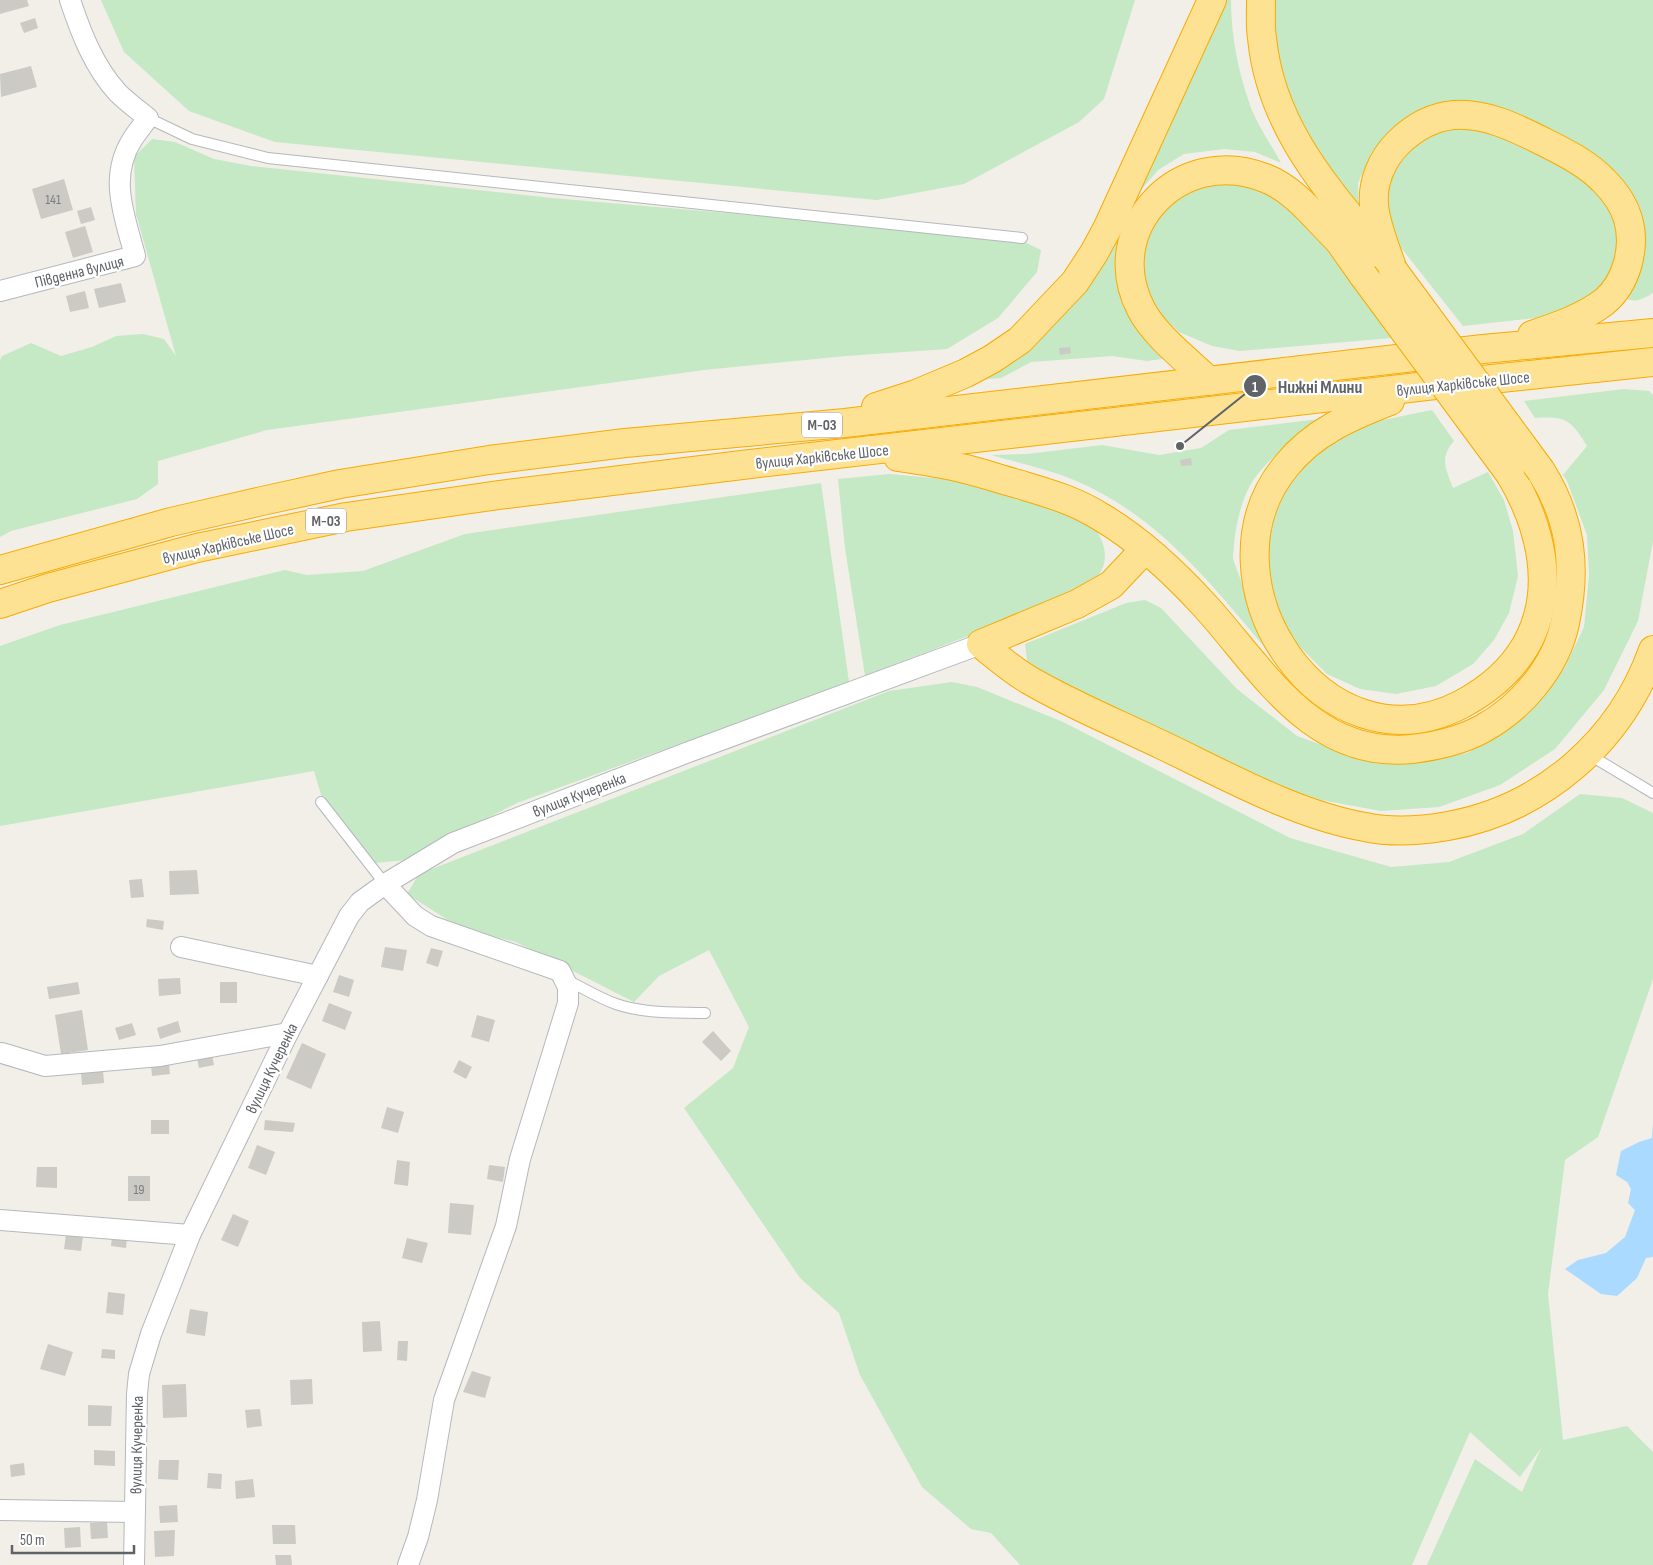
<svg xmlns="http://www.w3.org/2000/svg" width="1653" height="1565" font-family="'Sofia Sans Condensed',sans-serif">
  <rect width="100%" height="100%" fill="#f1efe8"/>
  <g fill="#c5e8c5">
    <polygon points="101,0 1135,0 1104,99 1079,122 964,184 877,200 275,142 189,111 124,52"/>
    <path d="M1215 0H1231C1231 36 1238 71 1250 105 1257 125 1271 144 1281 163L1255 152 1224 149 1184 154 1158 170 1136 196 1119 237V268L1177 357 1147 361 1112 356 1031 362 1001 378 965 381 1054 313Z"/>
    <path d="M1270 0H1653V293C1644 298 1636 304 1626 298L1630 289 1636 217 1535 130 1396 127 1372 152 1358 183 1359 218 1277 85Z"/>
    <polygon points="1481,121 1598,186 1620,228 1618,255 1606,288 1561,315 1463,326 1402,249 1384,214 1381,181 1422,130"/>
    <polygon points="152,139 175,142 214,159 251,166 552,198 1016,238 1041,250 1037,272 998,318 947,349 846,356 704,370 267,430 158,461 158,484 137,499 11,531 0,537 0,360 2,356 31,343 61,356 92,347 116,336 143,334 164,339 176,356 136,214 134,157"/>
    <polygon points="1247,180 1298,211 1392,338 1240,351 1212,346 1179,332 1154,308 1144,286 1141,261 1145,235 1182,190"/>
    <path d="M1624 389 1649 391 1653 395V541L1638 621 1604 690 1555 749 1500 785 1439 807 1381 811 1321 800 1279 786 1028 667 1025 644 1126 603 1145 600 1161 608 1237 689 1297 736 1355 757 1407 764 1467 753 1504 733 1529 711 1565 667 1584 627 1589 575 1587 535 1567 481 1563 475 1587 446C1571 420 1566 416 1535 418L1524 401Z"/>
    <path d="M1432 410 1454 441C1439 458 1446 469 1453 488L1488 472 1504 500 1513 531 1518 576 1509 613 1494 640 1473 664 1436 686 1396 694 1360 689 1327 674 1293 640 1271 603 1261 560 1267 512 1306 457 1359 425Z"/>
    <path d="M1319 419C1299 436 1274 453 1257 475 1240 496 1234 533 1233 559L1266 649C1210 582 1157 515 1074 480 1047 469 1019 463 991 455L1027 454 1102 445 1159 455 1201 448 1229 430Z"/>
    <path d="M890 474 953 480 1024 495 1091 525C1108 542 1111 567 1091 583 1083 590 1072 594 1063 599L865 676 845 548 838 479Z"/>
    <polygon points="821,483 849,682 517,803 406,860 375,863 322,798 314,771 0,826 0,646 60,625 285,570 307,575 363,571 465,534"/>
    <polygon points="952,682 977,687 1063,722 1290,838 1391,867 1449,862 1523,834 1580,794 1622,798 1653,813 1653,979 1598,1137 1565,1160 1548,1294 1563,1440 1627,1426 1653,1452 1653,1565 1427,1565 1475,1459 1522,1492 1541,1448 1520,1477 1470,1432 1412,1565 1020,1565 991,1533 971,1529 922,1487 860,1375 839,1313 800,1278 684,1108 733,1068 749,1027 709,950 659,976 634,1002 516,942 462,929 407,894 419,874 889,691"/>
  </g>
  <polygon fill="#aadaff" points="1653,1123 1653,1257 1646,1258 1637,1278 1617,1296 1601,1294 1565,1269 1578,1260 1606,1253 1625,1237 1635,1210 1628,1203 1631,1189 1627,1182 1616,1175 1621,1151 1639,1142 1652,1138"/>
  <g fill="#cccac5">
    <polygon points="0,0 27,0 29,6 0,14"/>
    <polygon points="35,18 38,28 24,33 20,23"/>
    <polygon points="31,66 37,87 1,97 0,74"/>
    <polygon points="64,179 73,210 41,219 32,189"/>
    <polygon points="91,207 95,220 81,224 77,211"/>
    <polygon points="85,226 93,252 73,258 65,232"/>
    <polygon points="121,283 126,302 99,308 94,289"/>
    <polygon points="85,291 89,308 70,312 66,296"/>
    <polygon points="1070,347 1071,353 1060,355 1059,348"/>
    <polygon points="1191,458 1192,465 1181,466 1180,460"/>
    <polygon points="197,870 199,894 170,895 169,871"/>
    <polygon points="142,879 144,897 131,898 129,880"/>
    <polygon points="147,919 164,921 163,930 146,927"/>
    <polygon points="385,947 407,950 403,971 381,967"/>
    <polygon points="431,948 443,951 438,967 426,963"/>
    <polygon points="339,975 354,980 349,997 333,992"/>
    <polygon points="180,978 181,994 159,996 158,979"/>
    <polygon points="78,982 80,994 49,999 47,987"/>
    <rect x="220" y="982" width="17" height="21"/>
    <polygon points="329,1003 352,1012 345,1030 322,1021"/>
    <polygon points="82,1010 88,1050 61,1054 55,1015"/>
    <polygon points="477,1015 495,1020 489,1042 471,1037"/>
    <polygon points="178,1021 181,1032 160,1039 157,1028"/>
    <polygon points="132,1023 136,1035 119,1040 115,1028"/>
    <polygon points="713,1031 731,1051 721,1061 702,1042"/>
    <polygon points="302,1043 326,1054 311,1089 286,1078"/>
    <polygon points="212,1055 214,1065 199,1068 197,1058"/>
    <polygon points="459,1060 472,1067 466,1079 453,1072"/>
    <polygon points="169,1064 170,1074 152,1076 151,1066"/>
    <polygon points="103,1070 104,1083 82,1085 81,1072"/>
    <polygon points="387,1107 404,1112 398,1133 381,1128"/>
    <rect x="151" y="1120" width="18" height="14"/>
    <polygon points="265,1120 295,1123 293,1132 264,1130"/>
    <polygon points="257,1145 275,1152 266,1175 248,1168"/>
    <polygon points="397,1160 410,1162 408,1186 394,1184"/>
    <polygon points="489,1165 505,1167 503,1182 487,1179"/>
    <polygon points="37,1167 57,1167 57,1188 36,1187"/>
    <rect x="128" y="1176" width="22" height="25"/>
    <polygon points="450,1203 474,1205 471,1235 448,1233"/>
    <polygon points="233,1214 249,1221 238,1247 221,1240"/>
    <polygon points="66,1234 83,1236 81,1251 64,1249"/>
    <polygon points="112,1236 127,1238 126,1248 111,1246"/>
    <polygon points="407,1238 428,1243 422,1263 402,1258"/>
    <polygon points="108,1292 125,1294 123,1315 106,1313"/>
    <polygon points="190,1309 208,1312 205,1336 186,1333"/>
    <polygon points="380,1321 382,1351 363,1352 362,1322"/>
    <polygon points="398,1341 408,1341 407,1361 397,1360"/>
    <polygon points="48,1344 73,1352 65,1376 40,1369"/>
    <polygon points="102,1349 115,1350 115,1359 101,1358"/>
    <polygon points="472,1371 491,1377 485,1398 463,1392"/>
    <polygon points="312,1379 313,1404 291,1405 290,1380"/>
    <polygon points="186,1384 187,1417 163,1418 162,1385"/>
    <polygon points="88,1405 112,1406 111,1426 88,1426"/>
    <polygon points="260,1409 262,1426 247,1428 245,1410"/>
    <polygon points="94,1450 115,1451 115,1466 94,1465"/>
    <polygon points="159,1460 179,1460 178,1480 158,1479"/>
    <polygon points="24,1463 25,1475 11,1477 10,1465"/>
    <polygon points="208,1473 222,1474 221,1489 207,1488"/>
    <polygon points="253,1479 255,1497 236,1499 235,1481"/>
    <polygon points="177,1505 178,1522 160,1523 159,1506"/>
    <polygon points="107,1522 108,1538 91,1539 90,1523"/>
    <polygon points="272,1525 295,1525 296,1544 273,1544"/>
    <polygon points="80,1527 81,1547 65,1548 64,1528"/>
    <polygon points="175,1530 174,1556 155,1557 154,1531"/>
    <polygon points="275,1555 291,1555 292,1565 276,1565"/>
  </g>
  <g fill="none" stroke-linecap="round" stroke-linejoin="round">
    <defs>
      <g id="lane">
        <polyline points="148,118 192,139 268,158 1022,238"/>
        <polyline points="1588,754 1653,793"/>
        <polyline points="321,802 385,884"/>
        <path d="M567 980C583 988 599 998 616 1004 645 1014 675 1012 705 1013"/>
      </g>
      <g id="street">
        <path d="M0 291 135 256C125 217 108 178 132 140 137 132 143 125 148 118 138 110 127 102 118 93 94 67 81 33 70 0"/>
        <polyline points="385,884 415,916 431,926 560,971 568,987 568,1003 520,1159 506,1226 444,1400 427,1500 418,1537 408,1565"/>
        <polyline points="181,947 318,976"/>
        <polyline points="2,1053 45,1066 57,1065 160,1056 288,1033"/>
        <polyline points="0,1220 190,1235"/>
        <polyline points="0,1510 134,1512"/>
        <polyline points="134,1565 137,1394 139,1374 151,1334 190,1235 288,1033 349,916 360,902 385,884 453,843 686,753 981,644"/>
      </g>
      <g id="highway">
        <path d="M1261 0C1261 13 1260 26 1262 38 1271 129 1328 189 1383 257"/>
        <polyline points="1327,224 1363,275"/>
        <path d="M1393 270C1386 249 1376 227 1374 205 1372 182 1382 159 1398 143 1413 128 1432 117 1454 115 1485 113 1514 127 1540 140 1562 151 1587 163 1604 181 1614 191 1624 205 1628 219 1636 247 1627 283 1604 302 1583 318 1556 327 1532 335"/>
        <path d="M1209 381C1188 361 1154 335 1141 309 1099 228 1181 144 1265 178 1294 189 1315 217 1337 239"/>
        <path d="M1390 401C1351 416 1313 432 1286 466 1193 579 1323 777 1462 704 1488 690 1511 671 1526 645 1557 590 1541 526 1510 474"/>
        <polyline points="876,407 916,394 966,373 992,359 1020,340 1075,282 1094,253 1107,229 1212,0"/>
        <path d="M898 457C919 460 940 463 961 468 980 472 999 479 1018 484 1048 493 1074 500 1101 517 1140 540 1175 573 1206 607 1263 670 1312 759 1412 749 1437 746 1460 741 1482 729 1521 708 1556 667 1565 623 1577 567 1571 519 1541 471"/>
        <path d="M1145 549 1111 585 1077 604 981 644C997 657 1012 670 1029 680 1070 704 1118 724 1162 745 1225 775 1296 815 1365 827 1393 833 1420 831 1448 826 1543 809 1621 741 1653 650"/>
        <polyline points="0,570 171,522 262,501 340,484 489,460 625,443 845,423 1483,349 1653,333"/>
        <polyline points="0,604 48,588 197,548 346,517 499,495 742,465 1435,385 1653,362"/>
      </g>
    </defs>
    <use href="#lane" stroke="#b5b8bc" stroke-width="12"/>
    <use href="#street" stroke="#b5b8bc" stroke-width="22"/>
    <use href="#highway" stroke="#f9ab00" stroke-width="30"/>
    <use href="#lane" stroke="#fff" stroke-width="10"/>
    <use href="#street" stroke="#fff" stroke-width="20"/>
    <use href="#highway" stroke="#fde293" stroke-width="28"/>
    <defs>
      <g id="highway-bridge">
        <polyline points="1393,270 1541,471"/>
        <polyline points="1363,275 1510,474"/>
      </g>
    </defs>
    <use href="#highway-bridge" stroke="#f9ab00" stroke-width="30" stroke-linecap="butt"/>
    <use href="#highway-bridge" stroke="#fde293" stroke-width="28"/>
  </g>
  <g text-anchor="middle" stroke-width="4.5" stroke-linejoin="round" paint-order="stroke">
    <g font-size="14" fill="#7a7d7f">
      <text x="53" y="204">141</text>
      <text x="139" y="1194">19</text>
    </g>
    <g fill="#fff" stroke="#8f9295" stroke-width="1">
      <rect x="802" y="412.5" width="40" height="25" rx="4"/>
      <rect x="306" y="508.5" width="40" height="25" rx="4"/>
    </g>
    <g font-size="15" font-weight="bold" fill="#5f6368">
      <text x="822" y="430">М-03</text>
      <text x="326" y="526">М-03</text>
    </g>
    <g font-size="16" fill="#5f6368" stroke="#fff">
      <text transform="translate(79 271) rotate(-14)" y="6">Південна вулиця</text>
      <text transform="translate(1463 383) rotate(-6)" y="6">вулиця Харківське Шосе</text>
      <text transform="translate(822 456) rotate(-6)" y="6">вулиця Харківське Шосе</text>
      <text transform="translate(228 543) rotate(-13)" y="6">вулиця Харківське Шосе</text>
      <text transform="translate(579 794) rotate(-21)" y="6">вулиця Кучеренка</text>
      <text transform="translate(271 1068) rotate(-64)" y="6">вулиця Кучеренка</text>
      <text transform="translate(136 1445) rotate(-89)" y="6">вулиця Кучеренка</text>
    </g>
  </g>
  <path fill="none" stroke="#5f6368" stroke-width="2" d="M1180 446L1255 386"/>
  <g fill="#5f6368" stroke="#fff" stroke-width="2">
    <circle cx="1180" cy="446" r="5"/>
    <circle cx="1255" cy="386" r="12"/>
  </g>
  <g font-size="15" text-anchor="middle" font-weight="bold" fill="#fff">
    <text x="1255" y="392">1</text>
  </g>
  <g font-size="18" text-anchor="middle" font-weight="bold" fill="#5f6368" stroke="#fff" stroke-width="4.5" stroke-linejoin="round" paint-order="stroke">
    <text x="1320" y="393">Нижні Млини</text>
  </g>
  <path d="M12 1545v8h122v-8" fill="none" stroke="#5f6368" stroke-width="2.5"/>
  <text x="20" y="1545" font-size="15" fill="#5f6368" stroke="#ffffff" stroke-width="4" paint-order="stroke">50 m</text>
</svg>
